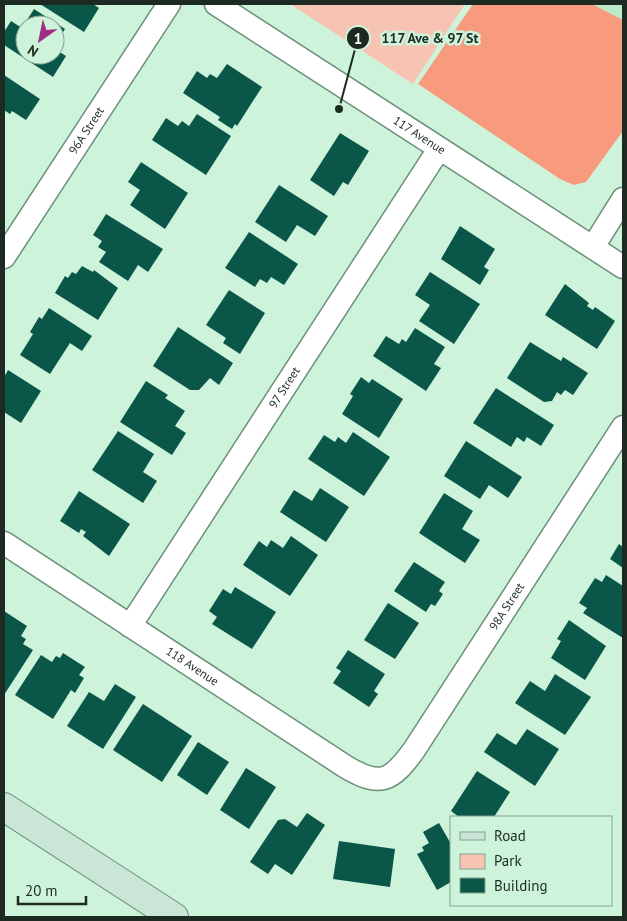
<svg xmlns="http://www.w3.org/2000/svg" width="627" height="921" font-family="'PT Sans',sans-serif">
  <rect width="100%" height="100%" fill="#cdf3db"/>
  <polygon fill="#bceacd" points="592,4 623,4 623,20"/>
  <polygon fill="#f7c4b4" points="290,4 465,4 413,84"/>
  <polygon fill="#f89a7d" points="473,4 592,4 623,20 623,131 586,182 574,185 560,179 418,84"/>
  <g fill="#0a574a">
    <polygon points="40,4 93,4 99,8 84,32"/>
    <polygon points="34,9 65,29 55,45 55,25 25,25 25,55 55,55 55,49 66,56 53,77 4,45 4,32 11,21 22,28"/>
    <polygon points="227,64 262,87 237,126 235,124 232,129 218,120 220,117 183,93 197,71 207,78 210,74 217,78"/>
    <polygon points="4,75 40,99 26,120 12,111 10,114 4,110"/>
    <polygon points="197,114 231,136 206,175 152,140 166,118 178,126 182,121 189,126"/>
    <polygon points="340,133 369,151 348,185 343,182 334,196 310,180"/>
    <polygon points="141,162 188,193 165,229 130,205 140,190 128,182"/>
    <polygon points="279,185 328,216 315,236 297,225 286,242 255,222"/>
    <polygon points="106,214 163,249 148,272 138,265 128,281 99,262 106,252 98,247 102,241 93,235"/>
    <polygon points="460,226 495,249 484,267 489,270 480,285 441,259"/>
    <polygon points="249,232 298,264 284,285 271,277 267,283 260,279 255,287 225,268"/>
    <polygon points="82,266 93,272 94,270 118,288 98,320 55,293 65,276 68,278 72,272 76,274"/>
    <polygon points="430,272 480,304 454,344 419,321 430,305 415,295"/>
    <polygon points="565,284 589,303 587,306 593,310 595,307 615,321 597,349 545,315"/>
    <polygon points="229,290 265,313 240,354 223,343 226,338 206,325"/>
    <polygon points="49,308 92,336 82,351 70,343 50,374 20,355 33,334 30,332 39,317 42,319"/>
    <polygon points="178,327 233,363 219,385 210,378 199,390 190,390 153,366"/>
    <polygon points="415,328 445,347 434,364 441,368 426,391 373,356 386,336 399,344 402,339 406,342"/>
    <polygon points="530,342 561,361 563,357 588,373 573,395 565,390 561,395 557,392 552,401 544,402 507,378"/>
    <polygon points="8,370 41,391 21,423 4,412 4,377"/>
    <polygon points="361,377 369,383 372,379 403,399 379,438 342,414 353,396 350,394"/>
    <polygon points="146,381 168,395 165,398 185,411 175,426 186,433 172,455 120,422"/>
    <polygon points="496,388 554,425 541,446 527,437 524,442 517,437 511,447 473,423"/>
    <polygon points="118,431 154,454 143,472 157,481 143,503 92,470"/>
    <polygon points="353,432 390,457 364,496 308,459 324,435 335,442 338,437 346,443"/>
    <polygon points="466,441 522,477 508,498 489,485 480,499 444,476"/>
    <polygon points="320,488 349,507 326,542 280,512 294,490 312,501"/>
    <polygon points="79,491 130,524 109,556 83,536 86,532 81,529 79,533 60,521"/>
    <polygon points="444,493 473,511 462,529 480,540 465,563 419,533"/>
    <polygon points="291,536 318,555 290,596 243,565 259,541 267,547 271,540 283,548"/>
    <polygon points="619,544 623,547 623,568 610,559"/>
    <polygon points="414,562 445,582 439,591 443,594 435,606 431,604 426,612 394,591"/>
    <polygon points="606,575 623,586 623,638 583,613 587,608 579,603 595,578 602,582"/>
    <polygon points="235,587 276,612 252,649 212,624 217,617 209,611 223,589 231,594"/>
    <polygon points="388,603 419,623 395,659 364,640"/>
    <polygon points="4,611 27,626 21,636 26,639 23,644 33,650 4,695"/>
    <polygon points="569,620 606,646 585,680 551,658 561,641 557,639"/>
    <polygon points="348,650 385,674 374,691 378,694 369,707 333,683 341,671 336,668"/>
    <polygon points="63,653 85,667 79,675 84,678 75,693 71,690 53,719 15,695 41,655 52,662 56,656 60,658"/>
    <polygon points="555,674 591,697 565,735 515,703 530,681 545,691"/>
    <polygon points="115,684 136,697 103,749 67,726 89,692 104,701"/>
    <polygon points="143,704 192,736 162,782 113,750"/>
    <polygon points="527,729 559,749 535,786 484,752 497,733 516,745"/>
    <polygon points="198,742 229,762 207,795 177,775"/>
    <polygon points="246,768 276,787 249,829 220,810"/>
    <polygon points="477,771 510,792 494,817 459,817 451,811"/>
    <polygon points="307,813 325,825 292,875 275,864 268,874 250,862 278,820 285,819 297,827"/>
    <polygon points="439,823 451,844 451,882 437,890 417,854 424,851 422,847 429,843 423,832"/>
    <polygon points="339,841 395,849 390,887 333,879"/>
  </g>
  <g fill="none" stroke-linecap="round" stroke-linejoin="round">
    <defs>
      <g id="street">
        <path id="s1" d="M216 4 623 267"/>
        <polyline points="593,247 623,199"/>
        <path id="s2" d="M4 257 169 4"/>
        <path id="s3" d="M4 543 346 767C380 787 391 782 414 750L623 427"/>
        <path id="s4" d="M130 626 439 149"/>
      </g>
      <polyline id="secondary" points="4,807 174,917"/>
    </defs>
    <use href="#street" stroke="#6c8f7a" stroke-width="25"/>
    <use href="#secondary" stroke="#6c8f7a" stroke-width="30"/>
    <use href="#street" stroke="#fff" stroke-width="22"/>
    <use href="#secondary" stroke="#c9e6d7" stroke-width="28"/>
  </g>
  <g text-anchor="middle" stroke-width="5" stroke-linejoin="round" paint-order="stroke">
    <g font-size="12" fill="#1c2a21" stroke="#cdf3db">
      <text dy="4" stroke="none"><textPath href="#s2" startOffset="151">96A Street</textPath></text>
      <text dy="4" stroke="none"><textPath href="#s1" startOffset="242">117 Avenue</textPath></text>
      <text dy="4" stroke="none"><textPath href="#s4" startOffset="284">97 Street</textPath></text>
      <text dy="4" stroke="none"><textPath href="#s3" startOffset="662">98A Street</textPath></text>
      <text dy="4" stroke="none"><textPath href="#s3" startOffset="225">118 Avenue</textPath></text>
    </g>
  </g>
  <path fill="none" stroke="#1c2a21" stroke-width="2" d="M339 109L358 38"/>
  <g fill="#1c2a21" stroke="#cdf3db" stroke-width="2">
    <circle cx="339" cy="109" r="5"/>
    <circle cx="358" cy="38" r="12"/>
  </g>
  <g font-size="15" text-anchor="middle" font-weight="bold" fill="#fff">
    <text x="358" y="44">1</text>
  </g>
  <g font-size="14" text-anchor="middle" font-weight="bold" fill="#1c2a21" stroke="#cdf3db" stroke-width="5" stroke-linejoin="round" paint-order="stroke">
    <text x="430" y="43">117 Ave &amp; 97 St</text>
  </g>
  <rect width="627" height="921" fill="none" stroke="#1c2a21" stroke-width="10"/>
  <rect x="450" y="816" width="162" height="90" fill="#cdf3db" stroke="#86a391"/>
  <rect x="460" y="832" width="25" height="8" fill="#c9e6d7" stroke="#86a391"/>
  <text x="494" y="841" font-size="15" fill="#1c2a21">Road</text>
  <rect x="460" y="854" width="25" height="15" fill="#f7c4b4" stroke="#86a391"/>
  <text x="494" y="866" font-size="15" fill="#1c2a21">Park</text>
  <rect x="460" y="878" width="25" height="15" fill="#0a574a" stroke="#86a391"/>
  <text x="494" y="891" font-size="15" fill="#1c2a21">Building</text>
  <g transform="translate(40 40) rotate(213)"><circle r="24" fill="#cdf3db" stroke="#86a391"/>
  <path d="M0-4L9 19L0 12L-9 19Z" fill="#a02d88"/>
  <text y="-8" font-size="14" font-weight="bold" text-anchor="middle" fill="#1c2a21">N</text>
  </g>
  <path d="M18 896v8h68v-8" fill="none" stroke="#1c2a21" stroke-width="2.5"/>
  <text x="25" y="896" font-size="15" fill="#1c2a21" stroke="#cdf3db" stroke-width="4" paint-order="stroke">20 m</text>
</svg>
